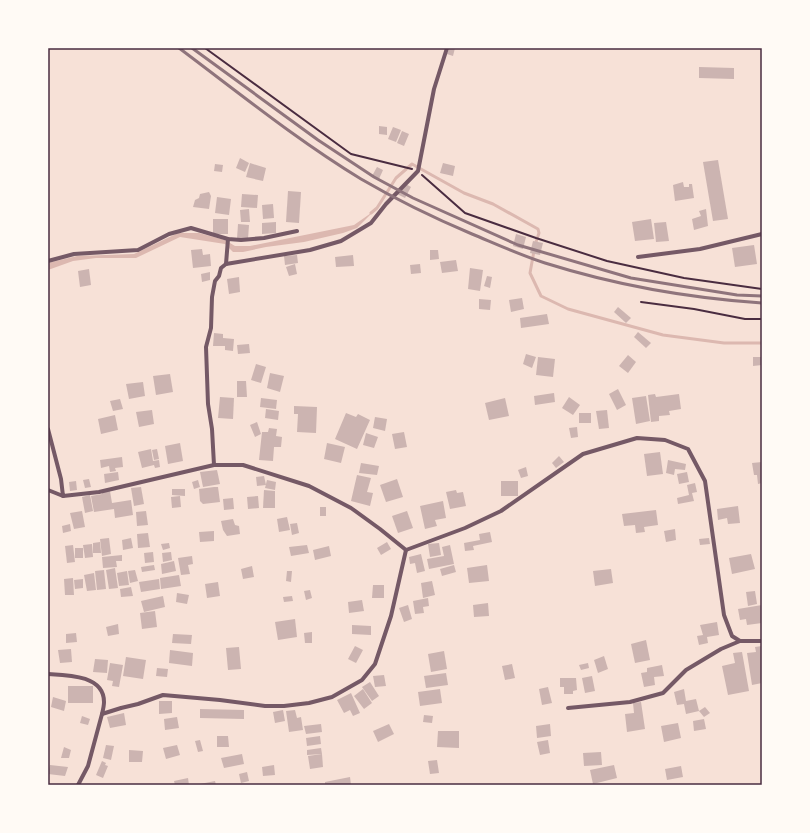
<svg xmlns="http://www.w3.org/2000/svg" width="810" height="833" font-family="'Public Sans',sans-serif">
  <rect width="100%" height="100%" fill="#f7e1d7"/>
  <polygon fill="#dcb8b0" points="374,211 357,228 343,233 304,242 266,247 243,252 233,252 225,244 180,237 136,258 96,258 73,261 48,270 48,263 77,256 134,254 178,233 199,233 225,240 235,246 250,246 354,225"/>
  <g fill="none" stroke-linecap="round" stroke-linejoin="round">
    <g stroke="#dcb8b0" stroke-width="3">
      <polyline points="371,213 377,208 396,178 412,164 464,193 493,204 538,229 539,233 535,245"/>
      <polyline points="534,251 530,273 541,296 568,309 663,335 724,343 762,343"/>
    </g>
  </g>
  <g fill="#ccb4b1">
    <polygon points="449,48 455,48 453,56 447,54"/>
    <polygon points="699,67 734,68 734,79 699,78"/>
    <polygon points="379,126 387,127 387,135 379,134"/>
    <polygon points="393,127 401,130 396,142 388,139"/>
    <polygon points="402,131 409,134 404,146 397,143"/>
    <polygon points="240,158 249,163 245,172 236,168"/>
    <polygon points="718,160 728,219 713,221 703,162"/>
    <polygon points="250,163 266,168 263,181 246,177"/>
    <polygon points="443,163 455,166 453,176 440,173"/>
    <polygon points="215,164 223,165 222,172 214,171"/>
    <polygon points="377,167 383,170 379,179 372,176"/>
    <polygon points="683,182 684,187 689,187 689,184 692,184 694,198 675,201 673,185"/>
    <polygon points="404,183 411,187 405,198 397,194"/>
    <polygon points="288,191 301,192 299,223 286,222"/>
    <polygon points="209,192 211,196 209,209 193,207 195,200 199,198 200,194"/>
    <polygon points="242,194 258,195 257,208 241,207"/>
    <polygon points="217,197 231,199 229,215 215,213"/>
    <polygon points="273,204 274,218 263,219 262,205"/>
    <polygon points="249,209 250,222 241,222 240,210"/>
    <polygon points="706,209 708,226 694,230 692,219 701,216 699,211"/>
    <rect x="213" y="219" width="15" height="15"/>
    <polygon points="651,219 654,239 635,241 632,222"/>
    <polygon points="276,222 276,233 262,234 262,223"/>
    <polygon points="666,222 669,241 656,242 654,223"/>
    <polygon points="238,224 249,225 248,239 237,239"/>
    <polygon points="516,234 526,237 523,249 513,246"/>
    <polygon points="533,241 543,243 540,255 530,253"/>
    <polygon points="754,245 757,264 735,267 732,248"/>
    <polygon points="202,249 203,255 210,254 211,266 193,268 191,250"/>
    <polygon points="430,250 438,250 439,259 430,260"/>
    <polygon points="297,255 298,263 285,265 284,256"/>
    <polygon points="353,255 354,266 336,267 335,257"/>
    <polygon points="456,260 458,271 442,273 440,262"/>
    <polygon points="295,264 297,274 289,276 286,267"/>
    <polygon points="420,264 421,273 411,274 410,265"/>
    <polygon points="470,268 483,270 480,291 468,289"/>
    <polygon points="89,269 91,285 80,287 78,271"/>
    <polygon points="210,272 210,280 202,282 201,274"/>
    <polygon points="487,276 492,277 490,288 484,286"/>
    <polygon points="239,277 240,292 229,294 227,279"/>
    <polygon points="522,298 524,309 511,312 509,300"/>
    <polygon points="479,299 491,300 490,310 479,309"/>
    <polygon points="618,307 631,318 626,323 614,312"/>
    <polygon points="547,314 549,324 521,328 520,318"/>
    <polygon points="638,332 651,343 646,348 634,337"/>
    <polygon points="214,333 223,334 223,338 234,339 233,351 225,350 225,346 213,346"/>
    <polygon points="249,344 250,353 238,354 237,345"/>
    <polygon points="526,354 536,357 532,368 523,364"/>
    <polygon points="628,355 636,362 628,373 619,366"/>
    <polygon points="538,357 555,359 553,377 536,375"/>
    <polygon points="753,357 762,357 762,365 753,366"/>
    <polygon points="256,364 266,367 261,383 251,380"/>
    <polygon points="270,373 284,376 280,392 267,388"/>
    <polygon points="170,374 173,392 156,395 153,376"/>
    <polygon points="237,381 246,381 247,397 237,397"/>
    <polygon points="143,382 145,396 129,399 126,384"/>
    <polygon points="618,389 626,405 617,410 609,394"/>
    <polygon points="554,393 555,402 535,405 534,396"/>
    <polygon points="655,394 656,397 679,394 681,409 669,411 670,415 659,416 659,421 651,422 648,395"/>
    <polygon points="646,396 650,421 636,424 632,398"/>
    <polygon points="220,397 234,398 233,419 218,418"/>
    <polygon points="569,397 580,405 573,415 562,408"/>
    <polygon points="261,398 277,400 276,409 260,407"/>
    <polygon points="505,398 509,416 489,420 485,403"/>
    <polygon points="120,399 123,409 113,411 110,401"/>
    <polygon points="294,406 317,407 316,433 297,432 298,414 294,414"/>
    <polygon points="266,409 279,411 278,420 265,418"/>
    <polygon points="152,410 154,424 139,427 136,412"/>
    <polygon points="607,410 609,428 599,429 596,411"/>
    <polygon points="346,413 356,417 358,414 370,420 357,449 335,439"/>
    <rect x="579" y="413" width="12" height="10"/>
    <polygon points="115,415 118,430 101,434 98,419"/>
    <polygon points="375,417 387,419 385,431 373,428"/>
    <polygon points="257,422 261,434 255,437 250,425"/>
    <polygon points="577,427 578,437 571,438 569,428"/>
    <polygon points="269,428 277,429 276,436 282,437 281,447 274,447 273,461 259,460 262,432 268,432"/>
    <polygon points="404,432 407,447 395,449 392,434"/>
    <polygon points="366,433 378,437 374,448 363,445"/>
    <polygon points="180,443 183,461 168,464 165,446"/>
    <polygon points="327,443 345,447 341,463 324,459"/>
    <polygon points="151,449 153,461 159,460 160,467 155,468 154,465 142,468 138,452"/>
    <polygon points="157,449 159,459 154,460 152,450"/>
    <polygon points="660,452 663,474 647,476 644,454"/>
    <polygon points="559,456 564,462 556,468 552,463"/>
    <polygon points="122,457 123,467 115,468 116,471 110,472 109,466 101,468 100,460"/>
    <polygon points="668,460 686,464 685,470 675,469 674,475 666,473"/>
    <polygon points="762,462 762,483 758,484 757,475 754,475 752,463"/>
    <polygon points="361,463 379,466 377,475 359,473"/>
    <polygon points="526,467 528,476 521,478 518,470"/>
    <polygon points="217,470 220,484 203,487 200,472"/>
    <polygon points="118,472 119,480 105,483 104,474"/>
    <polygon points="687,472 689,482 679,484 677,474"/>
    <polygon points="357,475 371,478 367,492 373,493 370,506 351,501"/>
    <polygon points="264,476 266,485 257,486 256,477"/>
    <polygon points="89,479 91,487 85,488 83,480"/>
    <polygon points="397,479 403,497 386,502 380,485"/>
    <polygon points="198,480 200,487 194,489 192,482"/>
    <polygon points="267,480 276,482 275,490 265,488"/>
    <polygon points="76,481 77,490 70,491 69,482"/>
    <rect x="501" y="481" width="17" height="15"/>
    <polygon points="695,483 697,492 692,493 694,501 678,504 677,498 689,495 687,485"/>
    <polygon points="141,487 144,504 134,506 131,488"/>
    <polygon points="214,487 218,487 220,502 203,504 200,501 199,489"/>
    <polygon points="172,489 185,489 185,496 172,495"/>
    <polygon points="264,490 275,491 275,508 263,508"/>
    <polygon points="456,490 457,493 463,492 466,506 450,509 446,492"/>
    <polygon points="110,491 112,503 131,500 133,515 115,518 114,509 94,512 91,496 102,494 102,492"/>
    <polygon points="90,495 93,511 85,513 82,497"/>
    <polygon points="180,496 181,507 172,508 171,497"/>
    <polygon points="258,496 259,508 248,509 247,497"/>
    <polygon points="233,498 234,509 224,510 223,499"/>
    <polygon points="443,501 446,518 435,520 437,526 425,529 420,506"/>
    <polygon points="738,506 740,523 728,524 727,518 718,520 717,509"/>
    <rect x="320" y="507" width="6" height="9"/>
    <polygon points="656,510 658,525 644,527 645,532 636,533 635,525 624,526 622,514"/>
    <polygon points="82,511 85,527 74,529 70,513"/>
    <polygon points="146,511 148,525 137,526 136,512"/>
    <polygon points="407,511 413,528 398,533 392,516"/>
    <polygon points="287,517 290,530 279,532 277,519"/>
    <polygon points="233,519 235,525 239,526 240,534 227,536 223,530 221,521"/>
    <polygon points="297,523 299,533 292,535 290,524"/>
    <polygon points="70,524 71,531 63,533 62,526"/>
    <polygon points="675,529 676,540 666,542 664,531"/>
    <polygon points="214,531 214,541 200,542 199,532"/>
    <polygon points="490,532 492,542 473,546 474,550 465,551 464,543 480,540 479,534"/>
    <polygon points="148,533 150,547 138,548 137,534"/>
    <polygon points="109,538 111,554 102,556 100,539"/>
    <polygon points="131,538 133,548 123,550 122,540"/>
    <polygon points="709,538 710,544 700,545 699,539"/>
    <polygon points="100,542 101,553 93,553 93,543"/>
    <polygon points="387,542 391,549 381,555 377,548"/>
    <polygon points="169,543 170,548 163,550 161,544"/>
    <polygon points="439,543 441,555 430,557 428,544"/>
    <polygon points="92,544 93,557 85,558 83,545"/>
    <polygon points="73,545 75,562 67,563 65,546"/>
    <polygon points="307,545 309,553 291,556 289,547"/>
    <polygon points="450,545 454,564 429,569 427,559 444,556 442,547"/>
    <polygon points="329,546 331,556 315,560 313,550"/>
    <rect x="75" y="548" width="8" height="10"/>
    <polygon points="153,552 154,562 145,563 144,553"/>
    <polygon points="171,552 172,560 163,562 162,553"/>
    <polygon points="421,554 425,571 417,573 415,563 410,564 409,557"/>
    <polygon points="751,554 755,569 732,574 729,558"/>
    <polygon points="122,555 122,561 116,561 117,567 103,568 102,557"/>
    <polygon points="192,556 193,564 188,565 190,574 181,575 178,558"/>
    <polygon points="174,561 176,571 162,574 161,564"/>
    <polygon points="154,565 155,570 142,572 141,567"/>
    <polygon points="454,565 456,572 442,576 440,569"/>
    <polygon points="487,565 489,581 469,583 467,568"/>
    <polygon points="252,566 254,577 243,579 241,569"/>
    <polygon points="115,568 118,588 109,589 106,570"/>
    <polygon points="611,569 613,583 595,586 593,571"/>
    <polygon points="104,570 106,589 97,590 95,571"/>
    <polygon points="135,570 138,581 130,583 128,571"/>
    <polygon points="127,571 129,585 119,586 117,573"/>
    <polygon points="287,571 292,571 291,582 286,581"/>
    <polygon points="94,573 96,590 87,591 84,575"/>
    <polygon points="179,575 181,586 161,589 160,578"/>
    <polygon points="73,578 74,595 65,595 64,579"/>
    <polygon points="83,579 83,588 75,589 74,580"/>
    <polygon points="159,579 160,589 141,592 139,582"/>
    <polygon points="432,581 435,595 423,598 421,583"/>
    <polygon points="218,582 220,596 207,598 205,584"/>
    <polygon points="373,585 384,585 384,598 372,598"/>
    <polygon points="131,587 133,596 121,597 120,589"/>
    <polygon points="310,590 312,598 306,600 304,591"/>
    <polygon points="755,591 757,604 748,606 746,592"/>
    <polygon points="177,593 189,595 187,604 176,602"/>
    <polygon points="163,596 165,607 144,612 141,601"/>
    <polygon points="292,596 293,601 284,602 283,597"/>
    <polygon points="428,598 429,606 423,607 424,613 415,614 413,601"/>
    <polygon points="362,600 364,611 349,613 348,602"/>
    <polygon points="488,603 489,616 474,617 473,605"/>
    <polygon points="408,605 412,619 404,622 399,608"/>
    <polygon points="762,605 762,623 747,625 746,619 740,620 738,609"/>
    <polygon points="155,611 157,627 142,629 140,613"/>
    <polygon points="295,619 297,637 278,640 275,622"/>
    <polygon points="717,622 719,635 707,637 708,643 699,645 697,636 703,635 700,625"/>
    <polygon points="118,624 119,634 108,636 106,627"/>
    <polygon points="352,625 371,626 371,635 352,634"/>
    <polygon points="312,632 312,643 305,643 304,633"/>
    <polygon points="76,633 77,642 66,643 66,634"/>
    <polygon points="173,634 192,635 191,644 172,643"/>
    <polygon points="646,640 650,660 635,663 631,644"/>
    <polygon points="355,646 363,650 356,663 348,659"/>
    <polygon points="762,646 762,683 752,685 747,653 756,652 755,647"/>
    <polygon points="239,647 241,669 228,670 226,648"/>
    <polygon points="71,649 72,662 60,663 58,650"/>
    <polygon points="170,650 193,653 192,666 169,663"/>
    <polygon points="444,651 447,669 431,672 428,654"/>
    <polygon points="742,652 749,691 728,695 722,666 735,663 733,653"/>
    <polygon points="604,656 608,669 598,673 594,660"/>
    <polygon points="126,657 146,660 143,679 123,676"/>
    <polygon points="95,659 108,660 107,673 93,672"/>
    <polygon points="110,663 123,665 119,687 112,686 113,681 107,680"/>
    <polygon points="588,663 589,668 581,670 579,665"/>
    <polygon points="512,664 515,678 505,680 502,666"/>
    <polygon points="662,665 664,676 654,677 655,685 644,687 641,673 647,672 647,668"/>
    <polygon points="157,668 168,669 167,677 156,676"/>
    <polygon points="446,673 448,685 426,688 424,676"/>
    <polygon points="384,675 386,686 375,687 373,676"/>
    <polygon points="592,676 595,691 585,693 582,678"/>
    <polygon points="560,678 576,678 577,690 573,691 573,694 564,694 564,687 560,687"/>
    <polygon points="370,682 379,696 372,701 362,687"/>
    <rect x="68" y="686" width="25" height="17"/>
    <polygon points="548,687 552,703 542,705 539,689"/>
    <polygon points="363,689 372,703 364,709 354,696"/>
    <polygon points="440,689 442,703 420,706 418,692"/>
    <polygon points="684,689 686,701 696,699 699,711 686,714 684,704 677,705 674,692"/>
    <polygon points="351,693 360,713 353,716 350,710 344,713 337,700"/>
    <polygon points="53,697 66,701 64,711 51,707"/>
    <polygon points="159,701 172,701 172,713 159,714"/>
    <polygon points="641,702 645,729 627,732 625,714 634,713 633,703"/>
    <polygon points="705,707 710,713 704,717 699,711"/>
    <polygon points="200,709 244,710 244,719 200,718"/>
    <polygon points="283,710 285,721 275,723 273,712"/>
    <polygon points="295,710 297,718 301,717 303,730 289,732 286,711"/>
    <polygon points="124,713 126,725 110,728 107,717"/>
    <polygon points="424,715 433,716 432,723 423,722"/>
    <polygon points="82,716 90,719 88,725 80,723"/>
    <polygon points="177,717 179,728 165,730 164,719"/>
    <polygon points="704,719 706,729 694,731 693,721"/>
    <polygon points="678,723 681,738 664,742 661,726"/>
    <polygon points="321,724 322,732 306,734 304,726"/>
    <polygon points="389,724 394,734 378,742 373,731"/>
    <polygon points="550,724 551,736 537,738 536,726"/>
    <polygon points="438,731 459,731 459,748 437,747"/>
    <polygon points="217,736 228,736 229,747 217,747"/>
    <polygon points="320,736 321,744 307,746 306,738"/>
    <polygon points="200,740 203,751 198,752 195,741"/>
    <polygon points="548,740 550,753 540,755 537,742"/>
    <polygon points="106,745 114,746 111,760 103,758"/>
    <polygon points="177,745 180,755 166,759 163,748"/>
    <polygon points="64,747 71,750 69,758 61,758"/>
    <polygon points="321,748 322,754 307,755 307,750"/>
    <polygon points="129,750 143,751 142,762 129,762"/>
    <polygon points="601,752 602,765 584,766 583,753"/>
    <polygon points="242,754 244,764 224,768 221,758"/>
    <polygon points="322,754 323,767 310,769 308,756"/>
    <polygon points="437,760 439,773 430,774 428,761"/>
    <polygon points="102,761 106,763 105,765 108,766 103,778 96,775"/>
    <polygon points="50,765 68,767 65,776 48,774"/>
    <polygon points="274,765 275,775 263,776 262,767"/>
    <polygon points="614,765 617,778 593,784 590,770"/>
    <polygon points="681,766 683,777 667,780 665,769"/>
    <polygon points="247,772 249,781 241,783 239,774"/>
    <polygon points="350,777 351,785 325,785 325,782"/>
    <polygon points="188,778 189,785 175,785 174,781"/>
    <polygon points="215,781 216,785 201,785 200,784"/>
  </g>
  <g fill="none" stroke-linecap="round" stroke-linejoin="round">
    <g stroke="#4a2c40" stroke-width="2">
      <polyline points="205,48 351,154 412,169"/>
      <polyline points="422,175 465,213 536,238 607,261 684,278 762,289"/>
      <polyline points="641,302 694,309 745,319 762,319"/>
    </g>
    <g stroke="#755966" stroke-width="4">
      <polyline points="638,257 700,249 762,234"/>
      <polyline points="48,261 74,254 138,250 169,234 191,228 228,239 241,240 264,238 297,231"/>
      <polyline points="226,264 228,239"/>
      <polyline points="48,429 61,479 63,496 99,492 214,465 243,465 309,486 351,508 380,529 406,550"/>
      <polyline points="214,465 212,429 208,404 206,347 211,328 212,297 215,281 219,276 221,268 226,264 310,250 341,241 371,223 386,204 418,171 434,89 447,48"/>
      <polyline points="48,490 63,496"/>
      <path d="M48 674C67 675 104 675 104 702 104 706 103 710 102 714"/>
      <polyline points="568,708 630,702 663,693 686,670 721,649 740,641"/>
      <polyline points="78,785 88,766 102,714 121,708 138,704 163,695 220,700 265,706 284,706 309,703 332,697 362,680 375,664 391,616 406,550 465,528 501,511 583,454 637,438 665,440 688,449 705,481 724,615 732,636 740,641 762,641"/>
    </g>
    <g stroke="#8f747c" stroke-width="3">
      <path d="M179 48C239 93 297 140 361 179 397 200 434 218 472 234 496 244 520 255 545 263 615 285 688 298 762 303"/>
      <polyline points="192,48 318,140 374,177 413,198 518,245 631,278 737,295 762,296"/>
    </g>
  </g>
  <rect width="810" height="833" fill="none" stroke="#fffaf5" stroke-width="98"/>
  <rect x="49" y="49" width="712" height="735" fill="none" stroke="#4a2c40" stroke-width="1.5"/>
</svg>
